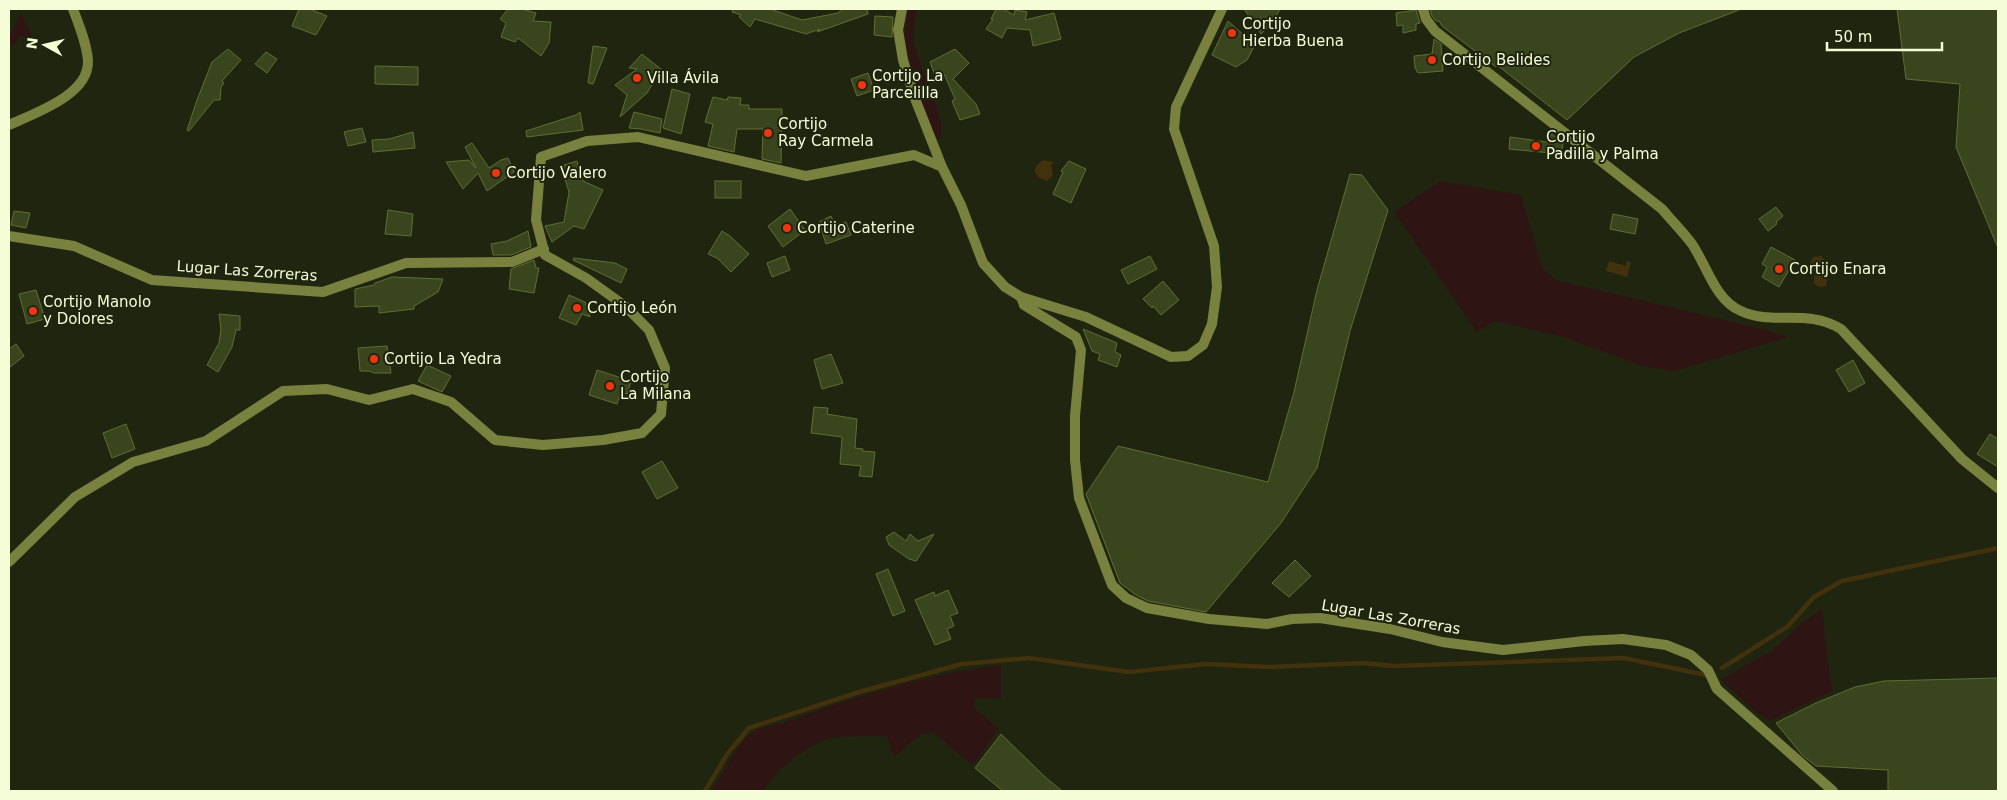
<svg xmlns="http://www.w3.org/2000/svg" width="2007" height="800" font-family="'DejaVu Sans',sans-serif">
  <rect width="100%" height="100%" fill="#202510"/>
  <g fill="#2e1514">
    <path d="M909 9H918C915 19 912 36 915 47 919 69 950 121 939 139L936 138 917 95 904 36Z"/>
    <polygon points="21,13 35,42 20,35 14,46 9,43 9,38"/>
    <polygon points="1441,181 1521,195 1542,268 1556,280 1762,329 1788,337 1675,371 1646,367 1560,336 1495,321 1477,332 1394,212"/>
    <polygon points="1822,609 1830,681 1833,691 1770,721 1757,713 1721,680 1747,664 1771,652 1802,623"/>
    <path d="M1001 665V699L975 698 974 708 999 729 973 765 932 732 920 735 894 757 887 736C872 737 842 735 828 739 800 749 780 768 762 791H712C721 776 739 741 753 732 762 726 777 726 786 722 856 696 927 674 1001 665Z"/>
  </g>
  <g fill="#41320d">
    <polygon points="1043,160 1053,162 1051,166 1053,176 1047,181 1039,178 1035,172 1036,166"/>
    <polygon points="1821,256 1825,260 1826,265 1821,270 1827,280 1826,286 1820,287 1814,284 1814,278 1816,274 1810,264 1813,257"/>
    <polygon points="1609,261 1626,266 1627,261 1631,262 1627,277 1606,271"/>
  </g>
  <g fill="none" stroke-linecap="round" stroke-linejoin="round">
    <g stroke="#41320d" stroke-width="4.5">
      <polyline points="1722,668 1787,627 1814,597 1842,581 1998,548"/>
      <polyline points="705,791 728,753 749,728 859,692 962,664 1029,658 1129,672 1206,664 1268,667 1364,663 1394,666 1624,658 1706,675"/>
    </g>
  </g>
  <g fill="#3a451e" stroke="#5e6f31">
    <polygon points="299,9 310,9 327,16 316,35 292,26"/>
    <polygon points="508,9 522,9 536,13 533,21 551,22 549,43 541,56 518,38 515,42 501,37 506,23 500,19"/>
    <polygon points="733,9 770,9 802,20 838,13 842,9 867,9 868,14 817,32 820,29 806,34 755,19 750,27 739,17 741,15 732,12"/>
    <polygon points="996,9 1003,9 1014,15 1015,10 1027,12 1025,20 1054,13 1061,39 1033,46 1030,30 1007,28 1002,38 986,29 993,19 991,19"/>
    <polygon points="1244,9 1280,9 1273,22 1261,34"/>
    <polygon points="1430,9 1739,9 1739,10 1679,33 1634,57 1567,120 1497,65 1496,67 1442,26 1439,21 1436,21 1432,16"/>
    <polygon points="1897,9 1998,9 1998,248 1956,147 1960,84 1906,79"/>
    <polygon points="1416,10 1420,23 1416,24 1416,30 1403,33 1403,25 1397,26 1396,13"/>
    <polygon points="875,16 893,17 892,37 874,35"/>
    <polygon points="1228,21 1255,45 1247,60 1236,67 1212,55"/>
    <polygon points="1434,39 1441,44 1443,71 1418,73 1415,68 1414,56 1432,54"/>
    <polygon points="593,46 607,48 593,84 588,83"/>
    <polygon points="228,49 241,60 222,81 224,83 221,87 220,100 214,100 189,131 187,130 197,100 212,62"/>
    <polygon points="955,49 969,63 953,79 976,104 980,114 960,120 952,101 955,99 944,74 936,78 930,62"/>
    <polygon points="266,52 277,59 267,73 255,64"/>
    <polygon points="642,54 667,74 654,72 651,76 655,80 647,93 620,117 627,95 615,85 637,69 629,68"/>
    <polygon points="375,66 418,67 418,85 375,84"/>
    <polygon points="868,73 874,90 857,96 851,79"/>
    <polygon points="672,89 690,94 681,134 663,128"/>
    <polygon points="713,97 727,100 728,97 741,98 740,105 749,105 749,109 782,109 781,163 762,159 763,129 737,129 734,152 708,146 713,124 705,122"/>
    <polygon points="580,112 583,130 527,137 526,131 576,115"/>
    <polygon points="634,112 662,119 660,133 641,129 629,128"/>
    <polygon points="362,128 366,142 348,146 344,132"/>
    <polygon points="413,132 415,148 373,152 372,140 389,139"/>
    <polygon points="1552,134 1563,143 1561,154 1509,149 1510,137 1546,142"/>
    <polygon points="472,143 489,168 501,160 508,158 514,172 487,191 478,173 463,189 446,162 469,160 476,168 465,147"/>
    <polygon points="577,161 583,181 603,190 584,229 574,226 552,242 545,226 564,222 569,192 561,166"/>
    <polygon points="1069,161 1086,169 1071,203 1053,194 1063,172 1061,171"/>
    <polygon points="1350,174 1362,175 1388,210 1350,331 1317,468 1281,523 1206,612 1148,601 1136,595 1120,583 1086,494 1118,446 1268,482 1294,392 1317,290"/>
    <rect x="715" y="181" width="26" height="17"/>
    <polygon points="1776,207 1783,216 1776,222 1777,224 1768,231 1759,219"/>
    <polygon points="790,209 805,230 783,247 768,226"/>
    <polygon points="388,210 413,214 411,236 385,234"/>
    <polygon points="14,211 30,213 26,228 11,225"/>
    <polygon points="1613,214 1638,219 1635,234 1610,229"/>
    <polygon points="831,216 835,225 846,222 851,235 826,244 819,222"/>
    <polygon points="528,231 531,247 511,255 493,255 491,244 507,241"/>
    <polygon points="722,231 730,236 749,254 731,272 717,258 708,254"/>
    <polygon points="1771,247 1795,260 1779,287 1762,277 1767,267 1762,264"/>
    <polygon points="785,256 790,270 772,277 767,263"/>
    <polygon points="1150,256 1157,269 1128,284 1121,270"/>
    <polygon points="574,258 615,263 627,269 621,283 573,260"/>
    <polygon points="534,260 536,268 539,268 534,293 509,289 511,269"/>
    <polygon points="392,277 443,279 438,292 414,306 414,309 379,313 379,306 355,307 355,289 374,285 375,283"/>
    <polygon points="1163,281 1179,300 1161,315 1153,306 1152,308 1143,299"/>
    <polygon points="36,290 45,319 27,324 19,294"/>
    <polygon points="569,295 585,302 590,317 582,314 576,325 559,318"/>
    <polygon points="219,314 240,316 240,330 236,330 232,347 218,372 207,365 219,343 221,329"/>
    <polygon points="1083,329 1117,343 1115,352 1121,355 1117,367 1098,360 1100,354 1092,351"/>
    <polygon points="16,344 24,356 9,368 9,349"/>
    <polygon points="387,346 391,373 374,373 369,371 360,371 358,348"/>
    <polygon points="831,354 843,383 822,389 814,360"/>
    <polygon points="1853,360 1865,383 1849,392 1836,370"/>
    <polygon points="427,365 451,376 442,392 418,381"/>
    <polygon points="597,370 631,381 627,394 621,392 617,404 589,395"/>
    <polygon points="814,407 828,408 827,414 857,419 855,448 863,449 862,451 875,452 872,477 859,476 861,466 840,464 842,437 811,433"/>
    <polygon points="126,424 135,449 112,458 103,433"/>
    <polygon points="1990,434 1998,439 1998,467 1977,454"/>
    <polygon points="662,461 678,488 657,499 642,472"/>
    <polygon points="894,532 906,541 910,534 918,541 934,534 916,561 909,559 889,545 886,537"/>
    <polygon points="1295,560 1311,576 1289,597 1272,583"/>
    <polygon points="888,569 905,611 893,616 876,574"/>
    <polygon points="948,590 958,613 950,616 954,626 947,629 951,639 935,645 915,600 934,592 935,596"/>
    <polygon points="1998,678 1998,791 1888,791 1888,770 1816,766 1802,755 1776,723 1816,703 1855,687 1884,681"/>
    <polygon points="1001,734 1045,777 1062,791 1003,791 975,768"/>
  </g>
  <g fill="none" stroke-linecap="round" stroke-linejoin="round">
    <g stroke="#79813e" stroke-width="10">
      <polyline points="902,9 898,30 903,60 914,96 942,167 961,205 983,263 1005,287 1021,297 1086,317 1171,357 1188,356 1203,345 1212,324 1217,287 1214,246 1174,129 1176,107 1222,9"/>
      <path d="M1423 9 1426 19 1435 31 1662 209C1672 221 1683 232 1692 244 1707 266 1715 300 1741 311 1773 326 1807 308 1841 329L1962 459 1998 488"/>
      <path d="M9 125C35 113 89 95 88 61 87 44 79 25 73 9"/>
      <polyline points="9,236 74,246 152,280 323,292 406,263 512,262 544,249"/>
      <polyline points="1021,297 1024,305 1076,337 1081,350 1075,416 1075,460 1079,498 1112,585 1126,598 1147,608 1209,619 1267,624 1292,619 1320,618 1390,629 1442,642 1503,650 1584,641 1623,639 1666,645 1691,655 1708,670 1717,689 1833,791"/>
      <polyline points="9,562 75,497 133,462 206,441 283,391 327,389 369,400 413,389 451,402 495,440 543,445 603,440 642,433 661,414 665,368 649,330 625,306 586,278 545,255 536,220 541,157 587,141 638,137 806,176 914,155 942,167"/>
    </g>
  </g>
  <g fill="#f0360f" stroke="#202510" stroke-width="2">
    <circle cx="1232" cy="33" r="5"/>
    <circle cx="1432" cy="60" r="5"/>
    <circle cx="637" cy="78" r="5"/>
    <circle cx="862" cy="85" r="5"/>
    <circle cx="768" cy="133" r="5"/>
    <circle cx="1536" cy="146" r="5"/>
    <circle cx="496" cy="173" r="5"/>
    <circle cx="787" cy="228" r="5"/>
    <circle cx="1779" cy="269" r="5"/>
    <circle cx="577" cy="308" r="5"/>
    <circle cx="33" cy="311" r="5"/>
    <circle cx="374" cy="359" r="5"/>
    <circle cx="610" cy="386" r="5"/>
  </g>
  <g text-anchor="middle" stroke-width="4" stroke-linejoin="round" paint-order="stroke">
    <g font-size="15" fill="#f5fdd7" stroke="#202510" text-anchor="start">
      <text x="1242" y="29">Cortijo<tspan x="1242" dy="17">Hierba Buena</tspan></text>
      <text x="1442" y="65">Cortijo Belides</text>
      <text x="872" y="81">Cortijo La<tspan x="872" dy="17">Parcelilla</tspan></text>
      <text x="647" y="83">Villa Ávila</text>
      <text x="778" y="129">Cortijo<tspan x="778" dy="17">Ray Carmela</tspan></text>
      <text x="1546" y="142">Cortijo<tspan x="1546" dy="17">Padilla y Palma</tspan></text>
      <text x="506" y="178">Cortijo Valero</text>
      <text x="797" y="233">Cortijo Caterine</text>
      <text x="1789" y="274">Cortijo Enara</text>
      <text x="43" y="307">Cortijo Manolo<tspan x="43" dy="17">y Dolores</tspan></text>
      <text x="587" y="313">Cortijo León</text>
      <text x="384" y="364">Cortijo La Yedra</text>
      <text x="620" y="382">Cortijo<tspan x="620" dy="17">La Milana</tspan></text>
    </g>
    <g font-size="15" fill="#f5fdd7" stroke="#202510">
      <text transform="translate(247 271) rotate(4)" y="5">Lugar Las Zorreras</text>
      <text transform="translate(1391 617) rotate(10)" y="5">Lugar Las Zorreras</text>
    </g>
  </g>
  <rect width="2007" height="800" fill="none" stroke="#f5fdd7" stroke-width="20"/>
  <g transform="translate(45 45) rotate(278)" stroke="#202510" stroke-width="4" paint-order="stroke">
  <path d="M0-4L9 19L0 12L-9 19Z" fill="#f5fdd7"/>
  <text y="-8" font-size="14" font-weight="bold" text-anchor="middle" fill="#f5fdd7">N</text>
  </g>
  <path d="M1827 42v8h115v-8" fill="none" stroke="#f5fdd7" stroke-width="2.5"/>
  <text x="1834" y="42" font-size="15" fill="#f5fdd7" stroke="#202510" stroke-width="4" paint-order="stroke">50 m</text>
</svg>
